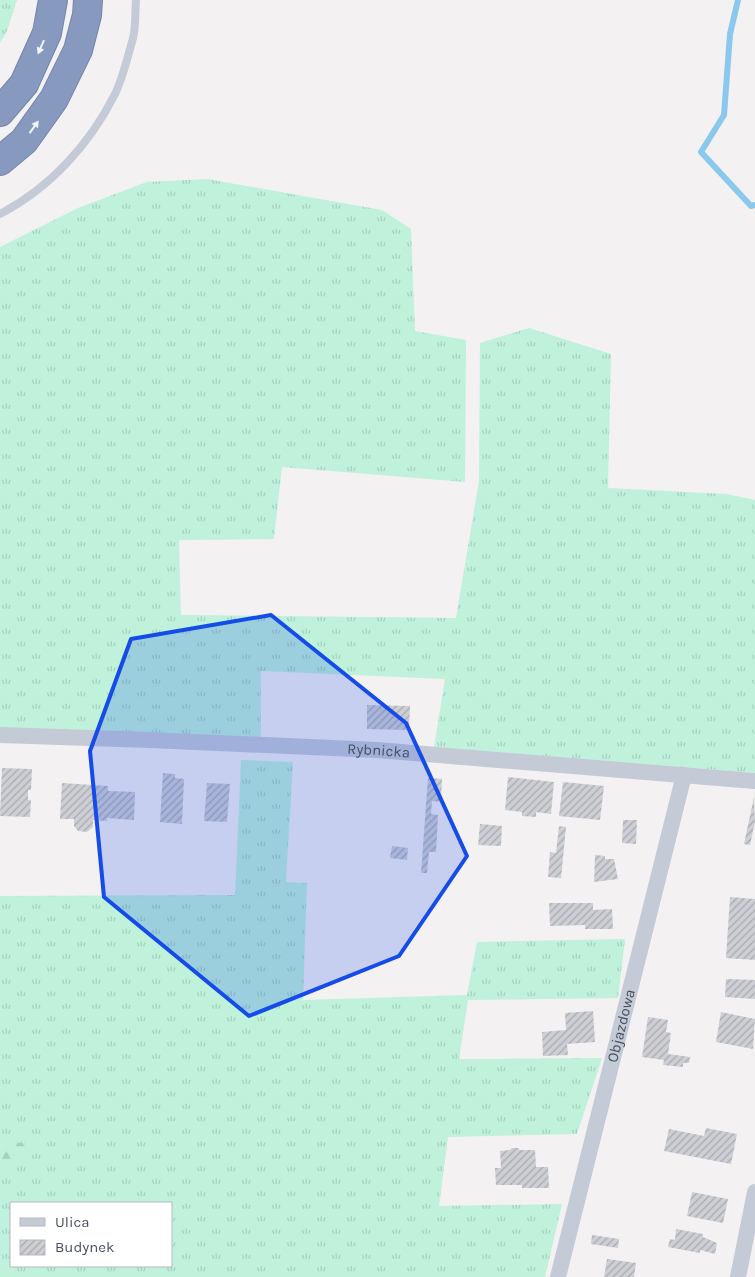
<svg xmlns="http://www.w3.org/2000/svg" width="755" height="1277" font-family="Karla,sans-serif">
  <defs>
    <pattern id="grass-tufts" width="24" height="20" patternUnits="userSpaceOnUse" patternTransform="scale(1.25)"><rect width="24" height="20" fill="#bff1db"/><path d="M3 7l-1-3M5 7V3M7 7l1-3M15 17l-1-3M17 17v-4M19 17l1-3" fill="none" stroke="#a6d0be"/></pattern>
    <pattern id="forest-firs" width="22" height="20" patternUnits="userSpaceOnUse" patternTransform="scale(1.25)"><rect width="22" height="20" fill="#bff1db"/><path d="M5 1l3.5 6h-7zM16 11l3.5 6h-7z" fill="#a6d0be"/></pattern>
    <pattern id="building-hatch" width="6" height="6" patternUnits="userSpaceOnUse" patternTransform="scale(1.25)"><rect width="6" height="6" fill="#cdcfd5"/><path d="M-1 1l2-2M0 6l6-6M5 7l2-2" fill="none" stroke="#a8aab0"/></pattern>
  </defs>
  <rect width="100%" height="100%" fill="#f3f1f1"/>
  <g fill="url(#grass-tufts)" fill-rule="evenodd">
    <polygon points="0,0 17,0 7,31 0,43"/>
    <polygon points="207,179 382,210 411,229 415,331 466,340 465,482 282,467 274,539 179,540 181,615 456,618 479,481 480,343 529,328 611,354 608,488 726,494 755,500 755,773 434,747 445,679 261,671 261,738 0,729 0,247 78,208 147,182"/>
    <path d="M241 760 293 762 286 882 307 883 303 1000 467 995 477 942 625 939 618 998 468 1000 459 1059 602 1058 577 1134 448 1137 439 1206 562 1204 545 1277H0V1174L17 1160 8 1143 0 1146V896L235 895ZM11 1203H171V1266H11Z"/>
  </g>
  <polygon fill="url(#forest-firs)" points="8,1143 26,1143 17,1160 0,1174 0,1146"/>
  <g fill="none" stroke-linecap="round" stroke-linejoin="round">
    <polyline stroke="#8bc8ee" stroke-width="6" points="738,0 730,34 724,115 701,152 751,206 755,205"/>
  </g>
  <g fill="url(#building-hatch)">
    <polygon points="367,705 410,706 409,730 367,729"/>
    <polygon points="2,768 32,769 31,790 28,790 28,800 31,800 30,817 0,816"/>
    <polygon points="163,773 175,774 175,778 184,779 182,824 160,822"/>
    <polygon points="508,777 554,782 551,814 536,812 536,817 522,816 522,812 505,810"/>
    <polygon points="428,778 442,779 441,802 432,801 431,814 438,815 436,852 429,852 427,873 421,873"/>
    <polygon points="563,782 604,786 600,820 559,816"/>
    <polygon points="62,783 108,786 108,791 135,792 134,820 107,818 107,821 93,820 93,827 87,832 78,831 74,826 74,819 60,819"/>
    <polygon points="207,783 230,784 227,822 204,821"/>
    <polygon points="754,797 755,822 750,845 744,844"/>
    <polygon points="623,820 637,820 636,844 622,843"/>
    <polygon points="480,824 502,826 501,846 478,845"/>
    <polygon points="559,826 566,827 561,878 548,877 550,852 556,853"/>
    <polygon points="392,846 408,848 407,860 390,858"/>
    <polygon points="595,855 605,856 605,859 614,859 618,879 594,882"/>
    <polygon points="730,897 755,899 755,960 726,958"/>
    <polygon points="549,903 593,903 593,910 612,909 613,929 585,929 585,925 550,926"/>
    <polygon points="726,979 755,980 755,999 725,997"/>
    <polygon points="593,1011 595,1042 567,1044 568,1055 543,1056 542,1032 566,1030 565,1013"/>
    <polygon points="721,1012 755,1019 753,1049 716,1042"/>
    <polygon points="648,1017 668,1020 666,1032 671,1033 668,1054 690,1057 689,1063 683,1063 683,1067 663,1065 664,1060 642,1057"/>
    <polygon points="706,1128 737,1134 731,1164 664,1151 669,1129 704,1136"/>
    <polygon points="512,1148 518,1148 520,1150 535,1150 536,1167 548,1167 549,1188 522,1188 522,1185 496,1185 495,1168 501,1168 500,1151 510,1150"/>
    <polygon points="692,1192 728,1199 723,1223 687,1216"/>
    <polygon points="676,1229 703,1234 703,1237 717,1243 715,1254 700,1250 700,1253 668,1247 670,1239 675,1240"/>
    <polygon points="592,1235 619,1239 618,1248 591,1244"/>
    <polygon points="607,1259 636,1263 634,1277 604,1277"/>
  </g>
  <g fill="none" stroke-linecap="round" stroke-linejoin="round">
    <defs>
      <g id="motorway">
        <polyline points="0,112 24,84 47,33 53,0"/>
        <polyline points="0,161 24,141 54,99 78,50 87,15 88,0"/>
      </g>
    </defs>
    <use href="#motorway" stroke="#7384ac" stroke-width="30"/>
    <path stroke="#c4cad6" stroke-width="8" d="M0 214C50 188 90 144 115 94 122 80 129 53 133 38 136 26 135 12 136 0"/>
    <g stroke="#c4cad6" stroke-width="16">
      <path id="s1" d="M0 735 150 740 377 750 755 781"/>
      <path id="s2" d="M558 1277 684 775"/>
      <polyline points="738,1277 755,1192"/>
    </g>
    <use href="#motorway" stroke="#8899c0" stroke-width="28"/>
  </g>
  <defs><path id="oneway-solid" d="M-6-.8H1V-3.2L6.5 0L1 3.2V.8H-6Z" transform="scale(1.25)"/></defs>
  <g fill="#f3f5f9">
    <use href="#oneway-solid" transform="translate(41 47) rotate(114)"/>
    <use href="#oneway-solid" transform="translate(34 127) rotate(-54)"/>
  </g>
  <path fill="#154be9" fill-opacity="0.2" stroke="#154be9" stroke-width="4" stroke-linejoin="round" d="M271 615 406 723 467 856 399 956 249 1016 104 897 90 751 131 639Z"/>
  <g text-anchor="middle" stroke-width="4" stroke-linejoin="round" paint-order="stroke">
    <g font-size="15" fill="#48505f" stroke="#fff">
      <text dy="5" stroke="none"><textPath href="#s1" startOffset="379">Rybnicka</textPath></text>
      <text dy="5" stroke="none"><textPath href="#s2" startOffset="259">Objazdowa</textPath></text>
    </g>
  </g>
  <rect x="10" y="1202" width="162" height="65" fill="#ffffff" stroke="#b6b9bf"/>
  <rect x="20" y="1218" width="25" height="8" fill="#c4cad6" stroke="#b6b9bf"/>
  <text x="55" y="1227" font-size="15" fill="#48505f">Ulica</text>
  <rect x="20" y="1240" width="25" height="15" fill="url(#building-hatch)" stroke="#b6b9bf"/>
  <text x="55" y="1252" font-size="15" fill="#48505f">Budynek</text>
</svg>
